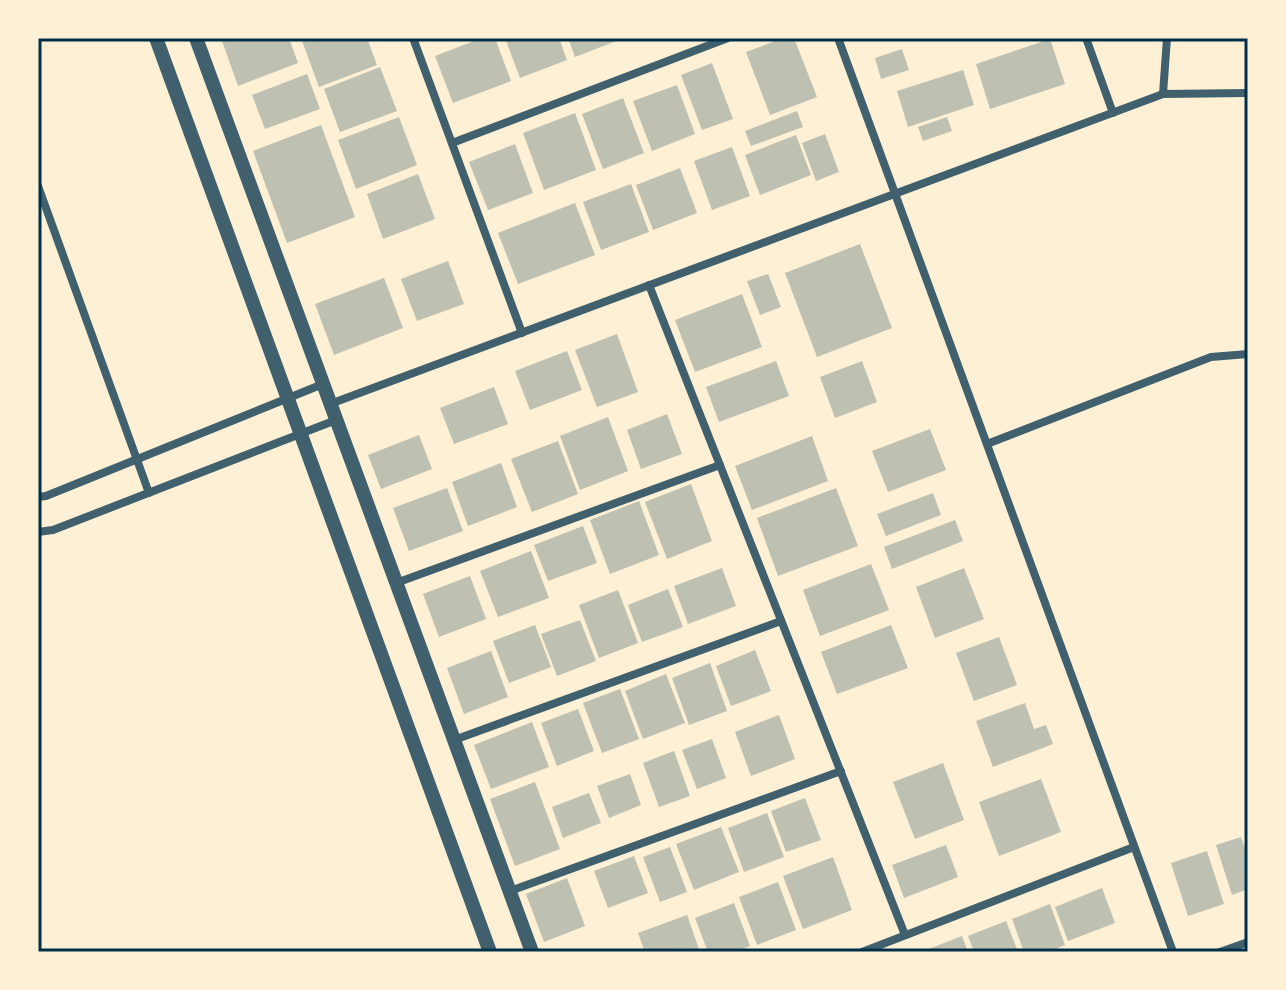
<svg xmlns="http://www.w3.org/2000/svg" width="1286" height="990" font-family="Manrope,sans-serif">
  <rect width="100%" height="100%" fill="#fdf0d5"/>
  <g fill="#bec0b2">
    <polygon points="221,38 289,38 298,63 238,86"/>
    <polygon points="301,38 367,38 377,65 319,87"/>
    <polygon points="482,38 495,38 511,81 453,103 435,56"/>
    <polygon points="505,38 559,38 567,60 520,78"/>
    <polygon points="568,38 624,38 575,57"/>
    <polygon points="783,38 794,38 817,97 770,115 746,52"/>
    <polygon points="1050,39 1065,84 990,109 976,64"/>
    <polygon points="902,49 909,70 881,79 875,58"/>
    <polygon points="712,63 733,119 702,130 681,75"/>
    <polygon points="380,67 397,111 340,132 324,89"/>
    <polygon points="963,70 974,105 908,127 897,91"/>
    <polygon points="307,74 320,109 265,129 252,95"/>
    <polygon points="677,85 695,134 652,151 633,101"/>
    <polygon points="623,98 644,153 603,169 582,114"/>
    <polygon points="797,111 803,127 751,146 745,131"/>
    <polygon points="575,113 596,170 544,190 523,133"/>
    <polygon points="399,117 417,165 356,189 338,140"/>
    <polygon points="947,117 952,131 923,141 918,127"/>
    <polygon points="321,125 355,217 287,243 253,151"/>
    <polygon points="825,134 839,172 816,181 802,143"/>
    <polygon points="796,135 811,175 760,195 745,155"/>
    <polygon points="515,144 533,193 488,210 469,162"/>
    <polygon points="732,147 750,196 712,210 694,161"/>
    <polygon points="680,168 697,213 653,230 636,185"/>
    <polygon points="418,174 435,219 383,239 367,194"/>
    <polygon points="631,184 649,232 601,250 583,202"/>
    <polygon points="575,203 595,255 518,284 498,233"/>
    <polygon points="860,244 892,328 817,357 785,273"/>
    <polygon points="448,261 464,304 417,321 401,279"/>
    <polygon points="768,274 781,307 760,315 747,281"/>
    <polygon points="384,278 403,328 334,355 315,304"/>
    <polygon points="742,294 762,347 695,372 675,320"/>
    <polygon points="617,334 638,392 597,407 575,350"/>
    <polygon points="567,351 582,390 530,410 515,371"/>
    <polygon points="776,361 789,396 719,422 706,387"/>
    <polygon points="862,361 877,402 835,418 820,377"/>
    <polygon points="494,387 508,424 454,444 440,408"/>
    <polygon points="667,414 682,454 641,469 627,430"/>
    <polygon points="608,417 628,471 580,490 560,436"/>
    <polygon points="930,429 946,470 888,492 872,451"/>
    <polygon points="419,435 432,469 381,489 368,455"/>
    <polygon points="812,436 828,481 752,510 735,466"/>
    <polygon points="558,441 578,494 532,512 511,459"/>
    <polygon points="501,463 517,507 468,526 452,482"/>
    <polygon points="691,484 712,541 667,559 645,502"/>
    <polygon points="447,488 463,531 409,551 393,508"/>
    <polygon points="836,488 858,546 778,576 757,518"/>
    <polygon points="933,493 941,515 886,536 877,514"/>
    <polygon points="639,501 659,555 610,574 590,520"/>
    <polygon points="955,520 963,541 892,569 884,547"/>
    <polygon points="583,526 597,563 548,581 534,545"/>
    <polygon points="531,551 549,598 498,617 480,571"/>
    <polygon points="871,564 889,610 820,636 803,590"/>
    <polygon points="722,568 736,606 688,624 674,586"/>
    <polygon points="964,568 984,619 935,638 916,587"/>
    <polygon points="470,576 486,619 439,637 423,594"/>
    <polygon points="668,589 683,627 642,642 628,605"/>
    <polygon points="618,590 638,643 599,658 579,605"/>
    <polygon points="580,620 596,661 557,676 541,634"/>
    <polygon points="535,625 551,667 509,683 493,641"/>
    <polygon points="891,625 908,668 837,694 821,652"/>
    <polygon points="999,637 1017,685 974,701 956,653"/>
    <polygon points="755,650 771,691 731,706 716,666"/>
    <polygon points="491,651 508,697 464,714 447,668"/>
    <polygon points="710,663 727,711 689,725 672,678"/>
    <polygon points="666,674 685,723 643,739 625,691"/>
    <polygon points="620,689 639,739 602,753 583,703"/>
    <polygon points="1025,703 1034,729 1046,725 1053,744 993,767 976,721"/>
    <polygon points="578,709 594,751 557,766 541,723"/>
    <polygon points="779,715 795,759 751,776 735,732"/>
    <polygon points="532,722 549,767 491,789 474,745"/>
    <polygon points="712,739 726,778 697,789 682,750"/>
    <polygon points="674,751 690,796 659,807 643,763"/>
    <polygon points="943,763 964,820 915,839 893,782"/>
    <polygon points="630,774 641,805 609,818 597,786"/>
    <polygon points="1041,779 1061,832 999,856 979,802"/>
    <polygon points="535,782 560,849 515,866 490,799"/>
    <polygon points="589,793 601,823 563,838 552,807"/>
    <polygon points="805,798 821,840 786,852 771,811"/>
    <polygon points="767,813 784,857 744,872 728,828"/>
    <polygon points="721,827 739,872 694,890 676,844"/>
    <polygon points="1241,837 1248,858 1248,889 1232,895 1216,845"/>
    <polygon points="946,845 958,877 904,898 892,865"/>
    <polygon points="670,847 687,892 660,902 643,857"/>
    <polygon points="1207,851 1224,904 1188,916 1171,863"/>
    <polygon points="634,856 648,893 608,908 594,871"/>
    <polygon points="833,857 852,910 803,929 783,876"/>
    <polygon points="567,878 585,926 544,942 526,894"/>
    <polygon points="778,882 796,930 757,945 739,897"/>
    <polygon points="1102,888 1115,923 1068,941 1055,907"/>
    <polygon points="734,903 750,946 734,952 708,952 695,918"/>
    <polygon points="1050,904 1065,945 1048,952 1024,952 1012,919"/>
    <polygon points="687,915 700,952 645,952 638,933"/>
    <polygon points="1006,921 1018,952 974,952 968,936"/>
    <polygon points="962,936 968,952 921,952"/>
  </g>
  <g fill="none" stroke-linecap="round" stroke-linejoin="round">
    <g stroke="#3f606c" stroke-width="8">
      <polyline points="413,38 522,333"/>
      <polyline points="838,38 1173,952"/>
      <polyline points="1086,38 1113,113"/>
      <polyline points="1163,94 1167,38"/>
      <polyline points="452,143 728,38"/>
      <polyline points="38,186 149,493"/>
      <polyline points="649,285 905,935"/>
      <polyline points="330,404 1163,94 1248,93"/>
      <polyline points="987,444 1211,357 1248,354"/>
      <polyline points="38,497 46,496 323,384"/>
      <polyline points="38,532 53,530 336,420"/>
      <polyline points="396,583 720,465"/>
      <polyline points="454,740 781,621"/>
      <polyline points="510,891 841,771"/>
      <polyline points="862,952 1134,847"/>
      <polyline points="1220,952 1248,942"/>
    </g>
    <g stroke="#3f606c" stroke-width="14">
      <polyline points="156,38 490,952"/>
      <polyline points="196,38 532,952"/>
    </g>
  </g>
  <rect width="1286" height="990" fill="none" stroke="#fdf0d5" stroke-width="80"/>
  <rect x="40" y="40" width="1206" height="910" fill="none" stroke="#003049" stroke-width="3"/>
</svg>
